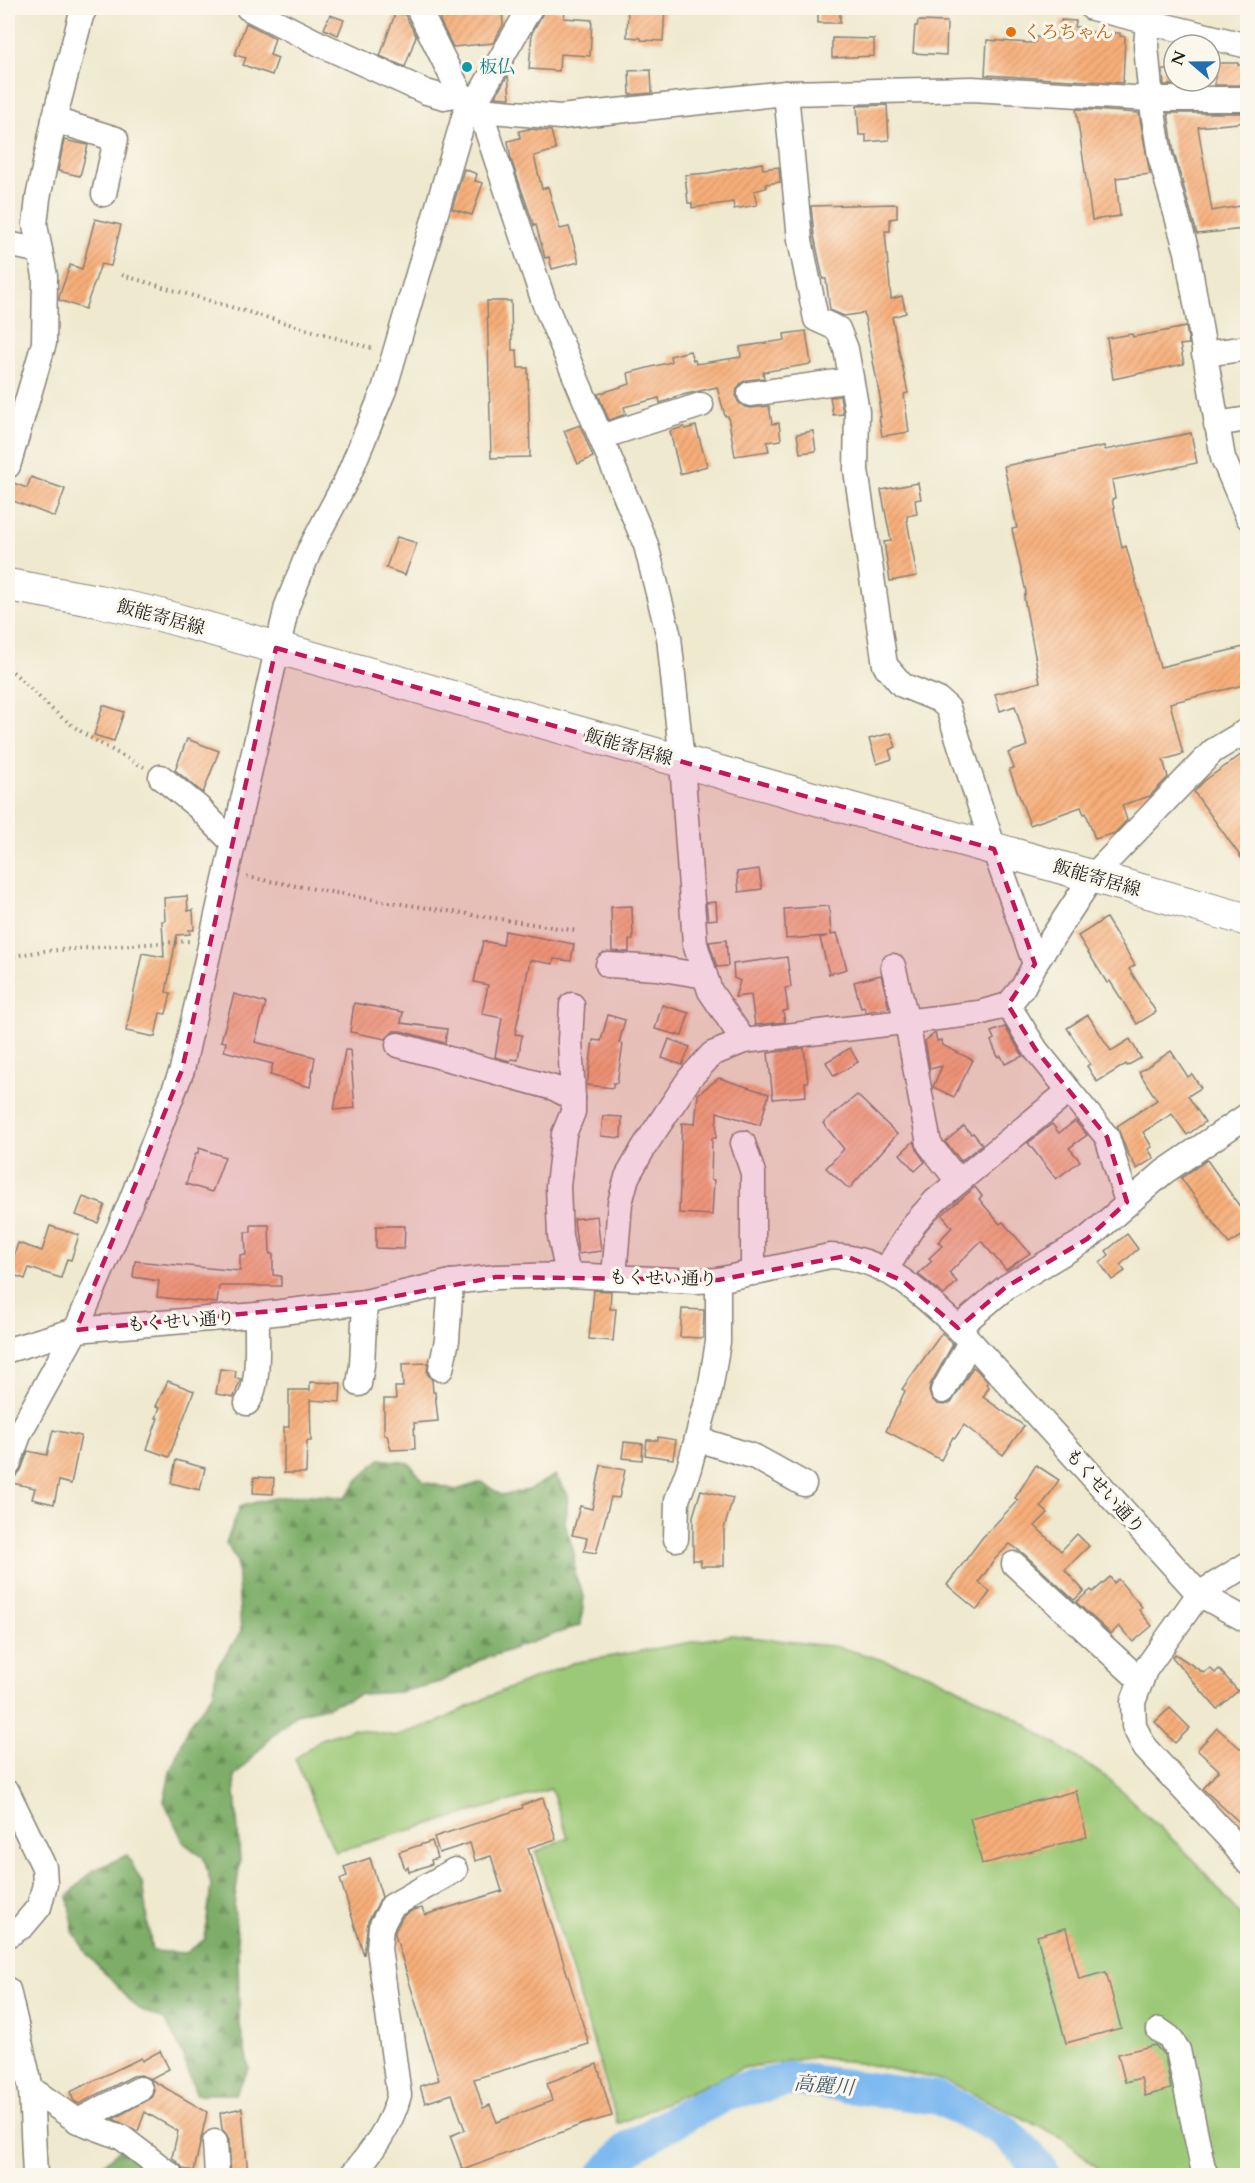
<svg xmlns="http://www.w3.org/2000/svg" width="1255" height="2183" font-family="Cardo,'Noto Serif JP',serif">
  <defs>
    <pattern id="forest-firs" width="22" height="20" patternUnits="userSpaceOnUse" patternTransform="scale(1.5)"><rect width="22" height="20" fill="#7dad68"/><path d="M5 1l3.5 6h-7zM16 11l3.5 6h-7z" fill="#668c55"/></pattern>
    <pattern id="building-hatch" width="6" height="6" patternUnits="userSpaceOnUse" patternTransform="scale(1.5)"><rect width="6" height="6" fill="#f7ae79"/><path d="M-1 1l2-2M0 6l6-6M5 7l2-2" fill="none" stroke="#d39568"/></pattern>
  </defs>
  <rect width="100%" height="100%" fill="#fbf7ec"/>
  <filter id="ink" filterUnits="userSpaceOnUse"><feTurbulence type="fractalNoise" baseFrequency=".0167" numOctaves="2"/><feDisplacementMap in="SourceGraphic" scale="12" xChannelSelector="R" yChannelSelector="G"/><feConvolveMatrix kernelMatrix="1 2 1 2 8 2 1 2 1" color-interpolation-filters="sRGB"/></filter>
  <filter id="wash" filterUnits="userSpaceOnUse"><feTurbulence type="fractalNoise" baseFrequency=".008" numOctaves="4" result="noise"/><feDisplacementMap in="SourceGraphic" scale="24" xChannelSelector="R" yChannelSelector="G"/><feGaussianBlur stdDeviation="1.35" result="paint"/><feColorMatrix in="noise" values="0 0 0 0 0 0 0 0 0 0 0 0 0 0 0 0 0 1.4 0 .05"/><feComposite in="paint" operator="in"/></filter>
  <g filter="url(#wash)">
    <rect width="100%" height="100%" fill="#efe9cf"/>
    <polygon fill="#9cc977" stroke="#5c724a" stroke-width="1.5" points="732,1635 839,1647 929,1674 1011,1715 1109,1779 1194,1860 1240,1915 1248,1929 1247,2175 1106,2175 1061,2137 947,2081 865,2064 815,2057 743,2068 618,2124 536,1852 568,1837 551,1789 335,1852 295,1759 321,1739 353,1729 395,1736 438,1722 488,1697 573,1663"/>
    <g fill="url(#forest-firs)" stroke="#4c6442" stroke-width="1.5">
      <path d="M380 1459 409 1463 424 1482 456 1490 482 1482 501 1495 529 1490 555 1475 568 1495 565 1524 574 1553 575 1576 584 1596 581 1625 478 1661 440 1682 400 1692 362 1694 326 1707 296 1714 270 1738 234 1777 240 1861 234 1906 238 1946 239 2021 249 2069 235 2094H196L182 2053 166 2021 137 2008 87 1954 73 1931 68 1896 92 1871 127 1855 142 1883 152 1951 186 1953 205 1939 211 1885 204 1858 184 1843 164 1801 170 1772 189 1725 214 1692 216 1669 241 1632 237 1561 226 1543 240 1507C274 1495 310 1492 345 1498L357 1481Z"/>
      <polygon points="121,2148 137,2162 138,2175 102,2176 103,2165"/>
    </g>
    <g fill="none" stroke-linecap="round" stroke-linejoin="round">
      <polyline stroke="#7eb9f0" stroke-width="34" points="603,2176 628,2149 683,2116 731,2092 793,2079 938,2098 1002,2129 1029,2156 1045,2176"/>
    </g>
    <g id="blocks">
      <g fill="url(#building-hatch)">
        <polygon points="440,8 502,8 503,25 493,43 453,47 440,21"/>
        <polygon points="544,8 565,11 564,18 592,20 590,56 560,54 559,71 529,69 532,33 542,15"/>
        <polygon points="628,8 665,8 663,41 641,40 641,38 627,37"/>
        <rect x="818" y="8" width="22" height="15"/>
        <polygon points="396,11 405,15 416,36 405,67 380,56"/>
        <polygon points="330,15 344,20 338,35 324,29"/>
        <polygon points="1061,20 1076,21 1075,27 1079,27 1079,32 1120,33 1120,36 1125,37 1123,83 985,75 987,40 1029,43 1035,42 1035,37 1060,39"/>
        <polygon points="918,21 947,22 946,55 913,53 915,26 917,26"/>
        <polygon points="246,23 275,38 270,55 278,58 272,75 243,65 246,58 235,55"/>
        <polygon points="832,38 874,39 874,56 832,58"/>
        <polygon points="1215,63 1238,63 1238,65 1248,66 1248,85 1215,85"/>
        <polygon points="651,70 652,93 630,95 629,71"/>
        <polygon points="1163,70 1174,70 1174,81 1180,81 1180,85 1164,85"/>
        <polygon points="508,75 510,98 495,97"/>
        <polygon points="887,105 889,140 866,142 866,135 859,135 857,106"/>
        <polygon points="1076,109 1139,113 1150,174 1116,178 1120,216 1092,220"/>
        <polygon points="1168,113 1248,113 1248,122 1198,127 1212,211 1240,206 1244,229 1197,234 1174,153"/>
        <polygon points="529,129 551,131 556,150 534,156 542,189 548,187 560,229 569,227 579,262 552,269 549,257 545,258 536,225 534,226 511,159 508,141 520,138 519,131"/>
        <polygon points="64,140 88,145 80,176 58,171"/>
        <polygon points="762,163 763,169 779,167 780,182 766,184 766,188 754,191 757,205 734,209 733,202 692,208 692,203 688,203 685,175 708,173"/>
        <polygon points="464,169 477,174 475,181 483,183 472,215 452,209"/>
        <polygon points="897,204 897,218 890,219 890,231 885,231 891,299 902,296 906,313 892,317 908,393 904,394 909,432 882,436 879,417 881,417 879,403 881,403 864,313 844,316 830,310 826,279 823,279 814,235 811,206"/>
        <polygon points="95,219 121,225 111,266 101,264 85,309 59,300 59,297 70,265 82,269"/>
        <polygon points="487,301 511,301 512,350 517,350 518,368 528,368 530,457 491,458"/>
        <polygon points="1186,327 1189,344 1180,345 1184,364 1113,379 1107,338 1132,334 1133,337"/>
        <polygon points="806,331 811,364 763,372 764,378 747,380 741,383 737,389 736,397 739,403 745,407 751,408 769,406 772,424 779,423 781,440 767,442 769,451 735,456 728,416 725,416 717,387 674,397 675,398 660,403 659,398 624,407 626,414 609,420 598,394 630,384 628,373 671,362 670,356 690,351 693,360 695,360 696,364 741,357 740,347 785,340 784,334"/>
        <polygon points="840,396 843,414 833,415 830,397"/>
        <polygon points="580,425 593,457 578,464 564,431"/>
        <polygon points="696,426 707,466 680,474 670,431 684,427 685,429"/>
        <polygon points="813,431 816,451 800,453 797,434"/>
        <polygon points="1191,433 1197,463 1112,480 1115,498 1112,499 1122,548 1126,546 1160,667 1248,646 1248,684 1170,703 1183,754 1163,760 1168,777 1150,796 1122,805 1127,820 1115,833 1095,839 1086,813 1084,814 1081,807 1030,825 1009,769 1014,768 1008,753 1027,746 1015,706 1000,711 995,694 1040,682 1024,598 1026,592 1012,529 1017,528 1004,466 1104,446 1105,450"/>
        <polygon points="31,477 65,489 55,517 8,499 8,481 27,488"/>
        <polygon points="918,483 921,499 915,500 917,514 907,516 907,520 917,576 890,581 884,542 891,541 881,490"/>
        <polygon points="397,537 417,543 405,575 386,568"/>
        <polygon points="103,705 124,712 114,741 94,735"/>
        <polygon points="891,733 896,747 889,750 892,759 877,764 869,739"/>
        <polygon points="187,739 219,751 203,793 175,770"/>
        <polygon points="1248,750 1248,867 1194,792 1204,781"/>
        <polygon points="759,869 762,889 739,892 737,872"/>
        <polygon points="187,896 188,911 193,910 194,930 189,930 190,934 177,935 166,992 171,993 166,1014 160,1013 155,1037 126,1031 142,953 164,957 162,921 165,921 164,898"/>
        <polygon points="716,902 717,919 708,920 706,903"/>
        <polygon points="632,906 633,940 629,940 629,952 612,951 611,907"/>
        <polygon points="829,906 831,935 837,933 847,969 829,974 820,938 827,936 786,939 784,909"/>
        <polygon points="1106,918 1135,965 1129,969 1156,1012 1137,1024 1110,981 1107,983 1078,936"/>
        <polygon points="505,931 574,944 571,961 554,959 553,964 530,960 515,1034 522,1035 518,1060 511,1059 510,1061 495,1057 502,1018 482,1014 488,985 474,982 483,941 503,945"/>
        <polygon points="726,940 728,966 717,967 709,942"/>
        <polygon points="787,957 791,987 785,988 788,1010 783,1011 785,1022 755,1025 751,995 735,997 740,981 734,978 733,964"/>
        <polygon points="881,975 889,1008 866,1012 864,1007 861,1008 854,982"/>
        <polygon points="234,994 266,1003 255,1042 315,1057 310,1087 270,1075 273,1064 224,1051 226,1042 221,1041"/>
        <polygon points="354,1003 403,1012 401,1023 447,1029 445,1043 401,1031 394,1031 386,1039 350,1032"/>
        <polygon points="662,1005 689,1013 682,1036 655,1029"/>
        <polygon points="608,1015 625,1020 619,1043 623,1044 617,1083 613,1083 613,1088 587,1085 593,1040 601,1041"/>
        <polygon points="1088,1015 1111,1051 1130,1039 1141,1058 1127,1066 1126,1064 1097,1082 1087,1066 1090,1064 1067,1028"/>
        <polygon points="1005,1027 1023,1056 1005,1064 1001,1056 998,1057 991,1041 994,1039 991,1032"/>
        <polygon points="935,1033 937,1041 941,1040 942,1045 973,1060 954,1097 933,1087 942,1066 930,1069 925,1041"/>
        <polygon points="669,1039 690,1047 682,1065 662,1058"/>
        <polygon points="804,1048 808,1082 805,1082 806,1096 773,1099 768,1053"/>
        <polygon points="850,1048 858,1062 834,1076 826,1062"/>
        <polygon points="345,1050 350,1050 355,1108 334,1110"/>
        <polygon points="1171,1051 1188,1077 1192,1074 1201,1088 1188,1096 1205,1122 1187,1135 1172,1114 1143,1132 1152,1147 1148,1149 1154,1158 1137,1169 1127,1152 1117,1126 1157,1100 1139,1072"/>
        <polygon points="719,1078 769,1094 760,1125 717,1112 716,1138 712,1138 711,1180 714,1180 712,1215 679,1213 682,1123 695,1124 698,1094"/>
        <polygon points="857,1095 897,1134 849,1189 826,1168 844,1149 823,1123"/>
        <polygon points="603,1116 622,1117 621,1138 601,1136"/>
        <polygon points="1075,1121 1087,1135 1069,1148 1080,1161 1056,1179 1028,1143 1052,1124 1059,1133"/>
        <polygon points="964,1126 971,1134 973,1133 982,1144 961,1161 945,1142"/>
        <polygon points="914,1141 918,1152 925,1162 915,1171 900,1154"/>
        <polygon points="199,1148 225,1157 212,1192 186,1184 196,1153 198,1153"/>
        <polygon points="1207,1160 1248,1218 1248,1232 1229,1244 1181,1178"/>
        <polygon points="975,1187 982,1196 979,1199 1000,1224 1003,1222 1030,1253 1006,1270 981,1241 949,1273 957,1282 944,1295 918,1274 932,1261 929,1258 942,1246 938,1242 952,1227 942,1215"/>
        <polygon points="83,1197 105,1205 98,1223 76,1215"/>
        <polygon points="597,1216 601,1251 578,1254 574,1219"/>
        <polygon points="251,1225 269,1225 270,1254 273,1254 273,1275 281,1276 281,1286 219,1286 217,1303 157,1297 159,1281 133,1277 135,1261 240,1271 240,1255 246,1255 245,1232 251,1232"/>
        <polygon points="50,1226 79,1235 71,1260 67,1259 61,1278 29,1268 25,1279 8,1273 18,1243 42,1251"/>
        <polygon points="376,1226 405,1226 404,1249 376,1248"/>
        <polygon points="1127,1234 1138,1249 1120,1265 1125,1271 1112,1280 1100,1263 1109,1255 1106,1251"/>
        <polygon points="594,1290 611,1291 610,1309 616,1309 613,1341 589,1339"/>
        <polygon points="682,1309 704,1310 703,1338 680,1337"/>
        <polygon points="942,1333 953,1344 930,1385 929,1391 931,1398 937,1404 944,1405 951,1403 973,1367 976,1369 988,1382 986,1384 989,1387 983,1397 1024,1426 1003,1455 964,1425 955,1438 953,1437 941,1460 886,1431 905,1391 902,1389"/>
        <polygon points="428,1363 427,1373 432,1380 433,1392 435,1392 438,1421 414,1423 415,1449 391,1450 387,1435 384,1435 384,1399 396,1399 395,1387 403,1387 402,1364"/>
        <polygon points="220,1369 236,1371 235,1378 241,1379 234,1397 216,1394"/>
        <polygon points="168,1381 194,1391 169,1457 147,1449 158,1418 156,1418 160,1407 156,1406"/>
        <polygon points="310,1382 341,1383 340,1402 310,1400 311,1441 307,1441 306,1473 284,1473 284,1427 289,1427 289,1390 310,1390"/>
        <polygon points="53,1430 81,1436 71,1484 59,1481 54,1504 32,1499 35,1488 12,1483 14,1478 21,1470 28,1451 47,1455"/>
        <polygon points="658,1437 676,1440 673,1459 645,1455 647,1440 658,1440"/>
        <polygon points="624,1442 643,1444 642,1460 622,1458"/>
        <polygon points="176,1460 205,1468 200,1490 171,1483"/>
        <polygon points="601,1465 625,1470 619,1498 611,1497 596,1553 584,1551 587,1538 572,1535 580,1506 592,1509"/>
        <polygon points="1036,1465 1059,1480 1041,1507 1048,1513 1035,1526 1061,1551 1077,1534 1089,1546 1065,1570 1084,1591 1074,1600 1024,1554 1010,1544 995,1559 979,1582 990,1592 977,1610 947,1585 982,1538 1018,1500 1015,1498"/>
        <polygon points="254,1477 274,1478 273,1494 253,1493"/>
        <polygon points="701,1490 733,1498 724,1529 724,1566 701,1566 701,1560 693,1560 693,1516"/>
        <polygon points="1110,1577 1114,1583 1118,1579 1142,1607 1139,1610 1152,1626 1133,1642 1119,1626 1111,1634 1076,1602 1091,1590 1093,1592"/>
        <polygon points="1175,1654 1204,1673 1210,1668 1215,1673 1219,1669 1238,1691 1217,1709 1172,1657"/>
        <polygon points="1170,1708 1190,1728 1175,1743 1155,1722"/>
        <polygon points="1217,1728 1248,1755 1248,1830 1203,1789 1219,1770 1197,1750"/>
        <polygon points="1076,1791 1087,1837 982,1864 970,1818"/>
        <polygon points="543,1798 556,1839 528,1848 589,2044 474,2079 483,2108 490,2105 497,2122 552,2101 547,2083 597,2064 612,2116 583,2124 463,2170 450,2136 465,2130 452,2094 425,2103 420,2086 439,2080 395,1935 395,1931 403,1916 413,1910 422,1908 425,1915 502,1891 491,1856 475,1861 470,1843 439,1853 434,1837 523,1808 522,1805"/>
        <polygon points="432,1841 437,1858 431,1860 432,1864 409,1872 408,1867 405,1869 399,1852"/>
        <polygon points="370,1858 382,1897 368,1921 364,1955 340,1879 347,1876 344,1867"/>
        <polygon points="1066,1928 1079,1979 1106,1972 1121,2028 1066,2043 1037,1936"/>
        <polygon points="1155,2045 1165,2056 1171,2089 1145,2096 1141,2078 1125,2082 1118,2054"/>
        <polygon points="160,2051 169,2069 150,2079 141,2075 133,2076 79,2104 74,2101 70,2092 141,2058 142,2061"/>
        <polygon points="150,2079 207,2112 194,2171 184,2169 172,2157 178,2131 145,2112 138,2131 113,2119 152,2097 154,2089"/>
        <polygon points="242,2108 248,2175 231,2175 229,2141 227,2135 222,2129 220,2113"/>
      </g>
    </g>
  </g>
  <g filter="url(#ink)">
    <use href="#blocks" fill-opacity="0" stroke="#868276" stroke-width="1.5"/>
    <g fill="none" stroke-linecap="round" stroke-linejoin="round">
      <defs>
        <g id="minor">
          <polyline points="248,8 320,44 426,92 444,97 460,94"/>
          <polyline points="418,8 467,107 480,110 560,117 786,93 972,89 1151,99 1248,99"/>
          <polyline points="1092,8 1248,46"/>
          <polyline points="1149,8 1146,46 1151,99 1160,156 1187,252 1223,458 1248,517"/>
          <polyline points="786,93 800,240 816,319 838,329 846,349 857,411 856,470 885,665 902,685 939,700 948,708 994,849 1035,964"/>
          <polyline points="480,110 544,302 646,545 669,637 682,762 695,944 710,991 744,1041"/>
          <polyline points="54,120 116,139 104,194"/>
          <polyline points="8,244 40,251"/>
          <polyline points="1204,354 1248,348"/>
          <polyline points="750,394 851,380"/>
          <polyline points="1216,424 1248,419"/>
          <polyline points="601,437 701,405"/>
          <polyline points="8,466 44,343 45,276 35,225 38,198 54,120 81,16 85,8"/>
          <polyline points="161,777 198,807 233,843"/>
          <polyline points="608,965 657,968 705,976"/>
          <polyline points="893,966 907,1022 929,1144 958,1181"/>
          <polyline points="572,1005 570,1041 573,1098"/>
          <polyline points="1008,1005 1036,1050 1107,1137 1127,1202"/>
          <polyline points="398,1045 554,1088 573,1098 573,1112 564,1134 558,1186 560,1236 568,1275"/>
          <polyline points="743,1143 753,1173 753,1273"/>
          <polyline points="885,1271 915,1223 935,1201 1069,1091"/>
          <polyline points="614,1277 620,1203 627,1177 644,1147 690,1078 712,1054 744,1041 979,1013 1008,1005 1023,987 1035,964 1092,877 1213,751 1248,730"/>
          <polyline points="958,1328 1006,1287 1087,1239 1164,1172 1248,1115"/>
          <path d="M8 1350 76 1330 257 1315 365 1302 451 1282 496 1277 568 1275 696 1281 718 1280 830 1256C883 1256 922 1294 958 1328L1199 1594 1248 1621"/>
          <polyline points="441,1369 447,1340 451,1282"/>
          <polyline points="359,1384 362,1365 365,1302"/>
          <polyline points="943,1391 970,1342"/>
          <path d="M247 1403C261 1385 256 1338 257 1315"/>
          <polyline points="697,1439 755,1457 804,1484"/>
          <polyline points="8,1465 20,1432 76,1330 131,1201 182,1070 287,606 309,551 347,479 384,390 467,107 478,98 530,8"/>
          <polyline points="676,1539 677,1500 689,1468 710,1390 718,1342 718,1280"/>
          <polyline points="1014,1564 1141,1681"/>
          <polyline points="1248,1564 1199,1594 1145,1670 1133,1702 1134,1726 1145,1748 1229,1838 1248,1863"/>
          <polyline points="8,1793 44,1867 45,1884 39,1907 23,1926 8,1935"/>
          <polyline points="8,1990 31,2089 35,2176"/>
          <polyline points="1159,2030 1169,2037 1178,2050 1203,2168 1207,2176"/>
          <polyline points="31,2089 78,2121 121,2137 172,2176"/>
          <polyline points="78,2121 140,2089"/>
          <polyline points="215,2142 217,2176"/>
          <path d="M351 2176C372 2152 391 2126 399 2095L379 1948 381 1927 392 1906 455 1870"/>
        </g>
        <polyline id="major" points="8,585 98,601 153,613 1248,920"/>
      </defs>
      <use href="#minor" stroke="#868276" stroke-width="27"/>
      <use href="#major" stroke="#868276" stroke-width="34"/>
      <g stroke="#868276" stroke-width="4" stroke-dasharray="1.5 4.5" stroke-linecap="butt">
        <polyline points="122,275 374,349"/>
        <path d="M8 668C27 683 41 701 60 716 86 737 115 752 144 767"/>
        <polyline points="247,877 376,900 578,931"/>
        <polyline points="8,957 44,951 190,941"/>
      </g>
      <use href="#minor" stroke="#fff" stroke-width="24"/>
      <use href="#major" stroke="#fff" stroke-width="32"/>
    </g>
  </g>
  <path fill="#c2185b" fill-opacity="0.2" stroke="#c2185b" stroke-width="4.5" stroke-dasharray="12 8" stroke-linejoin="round" d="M276 648 994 849 1035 964 1008 1005 1036 1050 1107 1137 1127 1202 1087 1239 1006 1287 958 1328 903 1281 846 1256 718 1280 496 1277 365 1302 76 1330 182 1070Z"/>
  <circle fill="#e8710a" stroke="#fbf7ec" stroke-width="2" cx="1011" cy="32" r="6"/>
  <circle fill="#0f9aa8" stroke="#fbf7ec" stroke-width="2" cx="467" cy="67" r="6"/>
  <g text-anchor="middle" stroke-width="6" stroke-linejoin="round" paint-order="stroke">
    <g font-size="18" fill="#c56008" stroke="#fbf7ec" text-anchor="start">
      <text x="1023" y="38">くろちゃん</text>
    </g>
    <g font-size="18" fill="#0d838f" stroke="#fbf7ec" text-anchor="start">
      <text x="479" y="73">板仏</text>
    </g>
    <g font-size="18" fill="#1c1c1c" stroke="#fbf7ec">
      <text transform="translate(161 617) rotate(15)" y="6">飯能寄居線</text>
      <text transform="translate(629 747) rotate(16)" y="6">飯能寄居線</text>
      <text transform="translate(1097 878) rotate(16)" y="6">飯能寄居線</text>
      <text transform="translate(663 1278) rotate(1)" y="6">もくせい通り</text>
      <text transform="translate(181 1321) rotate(-4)" y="6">もくせい通り</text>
      <text transform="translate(1105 1491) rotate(48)" y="6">もくせい通り</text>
    </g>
    <g font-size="20" font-style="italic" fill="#435b71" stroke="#fbf7ec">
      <text transform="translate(824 2085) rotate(5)" y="7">高麗川</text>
    </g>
  </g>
  <rect width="1255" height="2183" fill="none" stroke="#fbf7ec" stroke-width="30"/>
  <g transform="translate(1192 63) rotate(290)"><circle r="28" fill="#fbf7ec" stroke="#a29f99" stroke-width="1.5"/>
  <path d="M0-4.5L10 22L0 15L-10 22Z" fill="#1f6fb2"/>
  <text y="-9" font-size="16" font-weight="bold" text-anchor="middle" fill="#1c1c1c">N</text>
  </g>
</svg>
